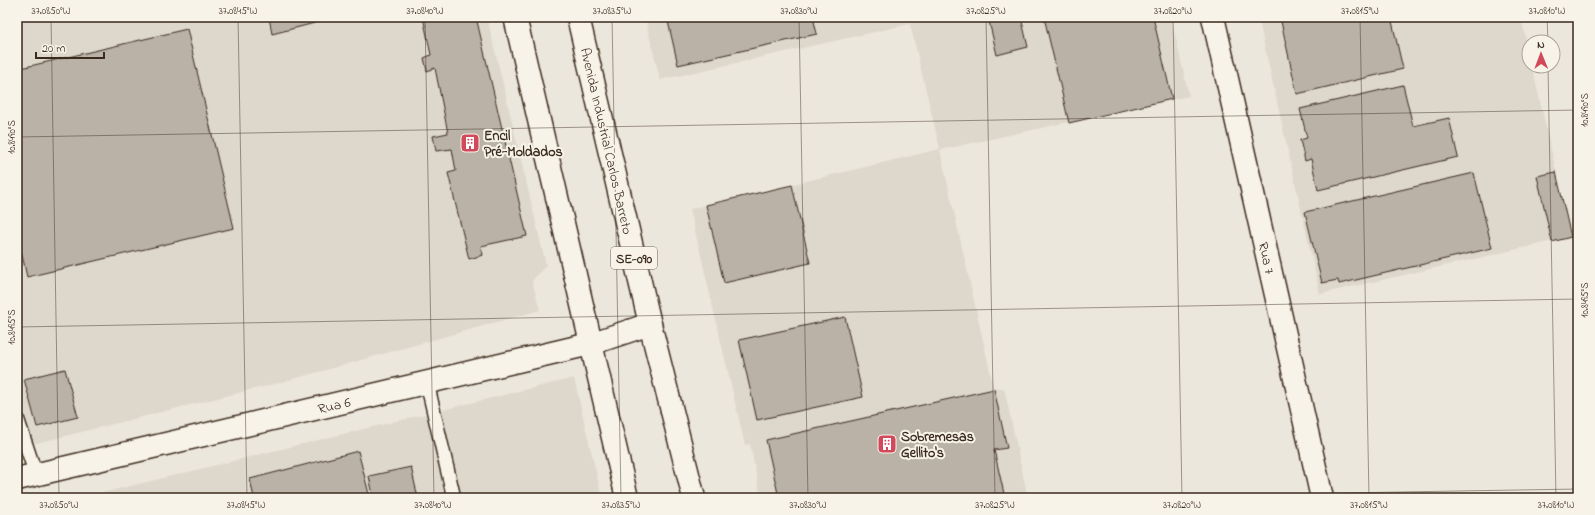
<svg xmlns="http://www.w3.org/2000/svg" width="1595" height="515" font-family="'Indie Flower',sans-serif">
  <rect width="100%" height="100%" fill="#ece7dc"/>
  <filter id="ink" filterUnits="userSpaceOnUse"><feTurbulence type="fractalNoise" baseFrequency=".025" numOctaves="2"/><feDisplacementMap in="SourceGraphic" scale="8" xChannelSelector="R" yChannelSelector="G"/><feConvolveMatrix kernelMatrix="1 2 1 2 8 2 1 2 1" color-interpolation-filters="sRGB"/></filter>
  <g filter="url(#ink)">
    <g fill="#ddd7cc">
      <polygon points="17,17 487,17 546,265 532,281 540,310 286,381 41,442 17,447"/>
      <polygon points="645,17 1171,17 1189,96 940,150 994,389 1004,388 1028,498 761,498 750,444 745,445 690,209 940,149 910,24 660,80"/>
      <polygon points="1258,17 1521,17 1529,53 1529,66 1532,66 1571,237 1320,294"/>
      <polygon points="574,378 602,498 81,498"/>
    </g>
    <g fill="#bab2a7" stroke="#3b2a1e">
      <polygon points="269,17 338,17 272,34"/>
      <polygon points="423,17 476,17 527,236 481,246 483,255 469,259 448,173 456,171 452,149 436,151 433,136 448,133 435,68 427,71 424,58 431,55"/>
      <polygon points="667,17 813,17 817,34 678,65"/>
      <polygon points="988,17 1021,17 1028,47 997,55"/>
      <polygon points="1044,17 1153,17 1172,99 1069,123"/>
      <polygon points="1280,17 1391,17 1403,69 1297,94"/>
      <polygon points="187,29 234,228 27,277 17,233 17,69"/>
      <polygon points="1403,85 1413,126 1449,118 1458,157 1318,190 1311,159 1305,161 1300,140 1307,138 1300,109"/>
      <polygon points="1556,172 1571,237 1552,242 1537,176"/>
      <polygon points="1474,173 1492,248 1339,284 1338,280 1322,283 1305,212"/>
      <polygon points="792,185 810,263 724,283 706,205"/>
      <polygon points="845,317 863,397 757,420 739,340"/>
      <polygon points="65,369 78,417 37,427 24,379"/>
      <polygon points="994,389 1007,448 994,450 1005,498 779,498 766,440"/>
      <polygon points="358,451 370,498 254,498 250,479"/>
      <polygon points="411,467 418,498 381,498 380,494 373,495 369,476"/>
    </g>
    <g fill="none" stroke-linecap="round" stroke-linejoin="round">
      <defs>
        <g id="lane">
          <polyline points="427,383 454,498"/>
          <polyline points="17,418 36,475"/>
        </g>
        <g id="street">
          <polyline points="1213,17 1322,498"/>
          <polyline points="17,479 590,344 650,324"/>
        </g>
        <g id="primary">
          <polyline points="515,17 627,498"/>
          <polyline points="578,17 650,324 694,498"/>
        </g>
      </defs>
      <use href="#lane" stroke="#3b2a1e" stroke-width="16"/>
      <use href="#street" stroke="#3b2a1e" stroke-width="25"/>
      <use href="#primary" stroke="#3b2a1e" stroke-width="25"/>
      <use href="#lane" stroke="#f7f3e8" stroke-width="13"/>
      <use href="#street" stroke="#f7f3e8" stroke-width="22"/>
      <use href="#primary" stroke="#f7f3e8" stroke-width="22"/>
    </g>
  </g>
  <path fill="none" stroke="#3b2a1e" stroke-width="1" stroke-opacity="0.45" d="M51 17 59 498M238 17 247 498M425 17 434 498M612 17 621 498M799 17 808 498M986 17 995 498M1173 17 1182 498M1360 17 1369 498M1547 17 1548 42M1548 66 1556 498M17 137 1578 110M17 327 1578 299M1041 498 1578 489"/>
  <defs>
    <symbol id="building-square" viewBox="-11 -11 22 22"><rect x="-9" y="-9" width="18" height="18" rx="4" fill="#d1495b" stroke="#f7f3e8"/><path d="M-4-6H4V6H1V3H-1V6H-4ZM-2.5-4.3h1.7v1.8h-1.7ZM.8-4.3h1.7v1.8H.8ZM-2.5-1h1.7V.8h-1.7ZM.8-1h1.7V.8H.8Z" fill="#fff"/></symbol>
  </defs>
  <g fill-rule="evenodd">
    <use href="#building-square" x="459" y="132" width="22" height="22"/>
    <use href="#building-square" x="876" y="433" width="22" height="22"/>
  </g>
  <g text-anchor="middle" stroke-width="4" stroke-linejoin="round" paint-order="stroke">
    <rect fill="#f7f3e8" stroke="#73665b" stroke-width="1" x="611" y="247" width="46" height="22" rx="3"/>
    <g font-size="13" font-weight="bold" fill="#3b2a1e">
      <text x="634" y="263">SE-090</text>
    </g>
    <g font-size="14" font-weight="bold" fill="#3b2a1e" stroke="#f7f3e8" text-anchor="start">
      <text x="484" y="140">Encil<tspan x="484" dy="16">Pré-Moldados</tspan></text>
      <text x="901" y="441">Sobremesas<tspan x="901" dy="16">Gellito's</tspan></text>
    </g>
    <g font-size="14" fill="#3b2a1e" stroke="#f7f3e8">
      <text transform="translate(607 141) rotate(77)" y="5">Avenida Industrial Carlos Barreto</text>
      <text transform="translate(1267 258) rotate(77)" y="5">Rua 7</text>
      <text transform="translate(334 405) rotate(-13)" y="5">Rua 6</text>
    </g>
  </g>
  <rect width="1595" height="515" fill="none" stroke="#f7f3e8" stroke-width="44"/>
  <g transform="translate(1541 54) rotate(359)"><circle r="19" fill="#f7f3e8" stroke="#aca397"/>
  <path d="M0-3L7 15L0 10L-7 15Z" fill="#d1495b"/>
  <text y="-6" font-size="11" font-weight="bold" text-anchor="middle" fill="#3b2a1e">N</text>
  </g>
  <path d="M36 52v6h68v-6" fill="none" stroke="#3b2a1e" stroke-width="2"/>
  <text x="42" y="52" font-size="12" fill="#3b2a1e" stroke="#f7f3e8" stroke-width="3" paint-order="stroke">20 m</text>
  <rect x="22" y="22" width="1551" height="471" fill="none" stroke="#3b2a1e" stroke-width="1.5"/>
  <g font-size="10" text-anchor="middle" fill="#3b2a1e">
    <text x="51" y="14">37.0850°W</text>
    <text x="238" y="14">37.0845°W</text>
    <text x="425" y="14">37.0840°W</text>
    <text x="612" y="14">37.0835°W</text>
    <text x="799" y="14">37.0830°W</text>
    <text x="986" y="14">37.0825°W</text>
    <text x="1173" y="14">37.0820°W</text>
    <text x="1360" y="14">37.0815°W</text>
    <text x="1547" y="14">37.0810°W</text>
    <text transform="translate(1584 110) rotate(-90)" y="4">10.8490°S</text>
    <text transform="translate(11 137) rotate(-90)" y="4">10.8490°S</text>
    <text transform="translate(1584 300) rotate(-90)" y="4">10.8495°S</text>
    <text transform="translate(11 327) rotate(-90)" y="4">10.8495°S</text>
    <text x="59" y="508">37.0850°W</text>
    <text x="246" y="508">37.0845°W</text>
    <text x="433" y="508">37.0840°W</text>
    <text x="621" y="508">37.0835°W</text>
    <text x="808" y="508">37.0830°W</text>
    <text x="995" y="508">37.0825°W</text>
    <text x="1182" y="508">37.0820°W</text>
    <text x="1369" y="508">37.0815°W</text>
    <text x="1556" y="508">37.0810°W</text>
  </g>
</svg>
